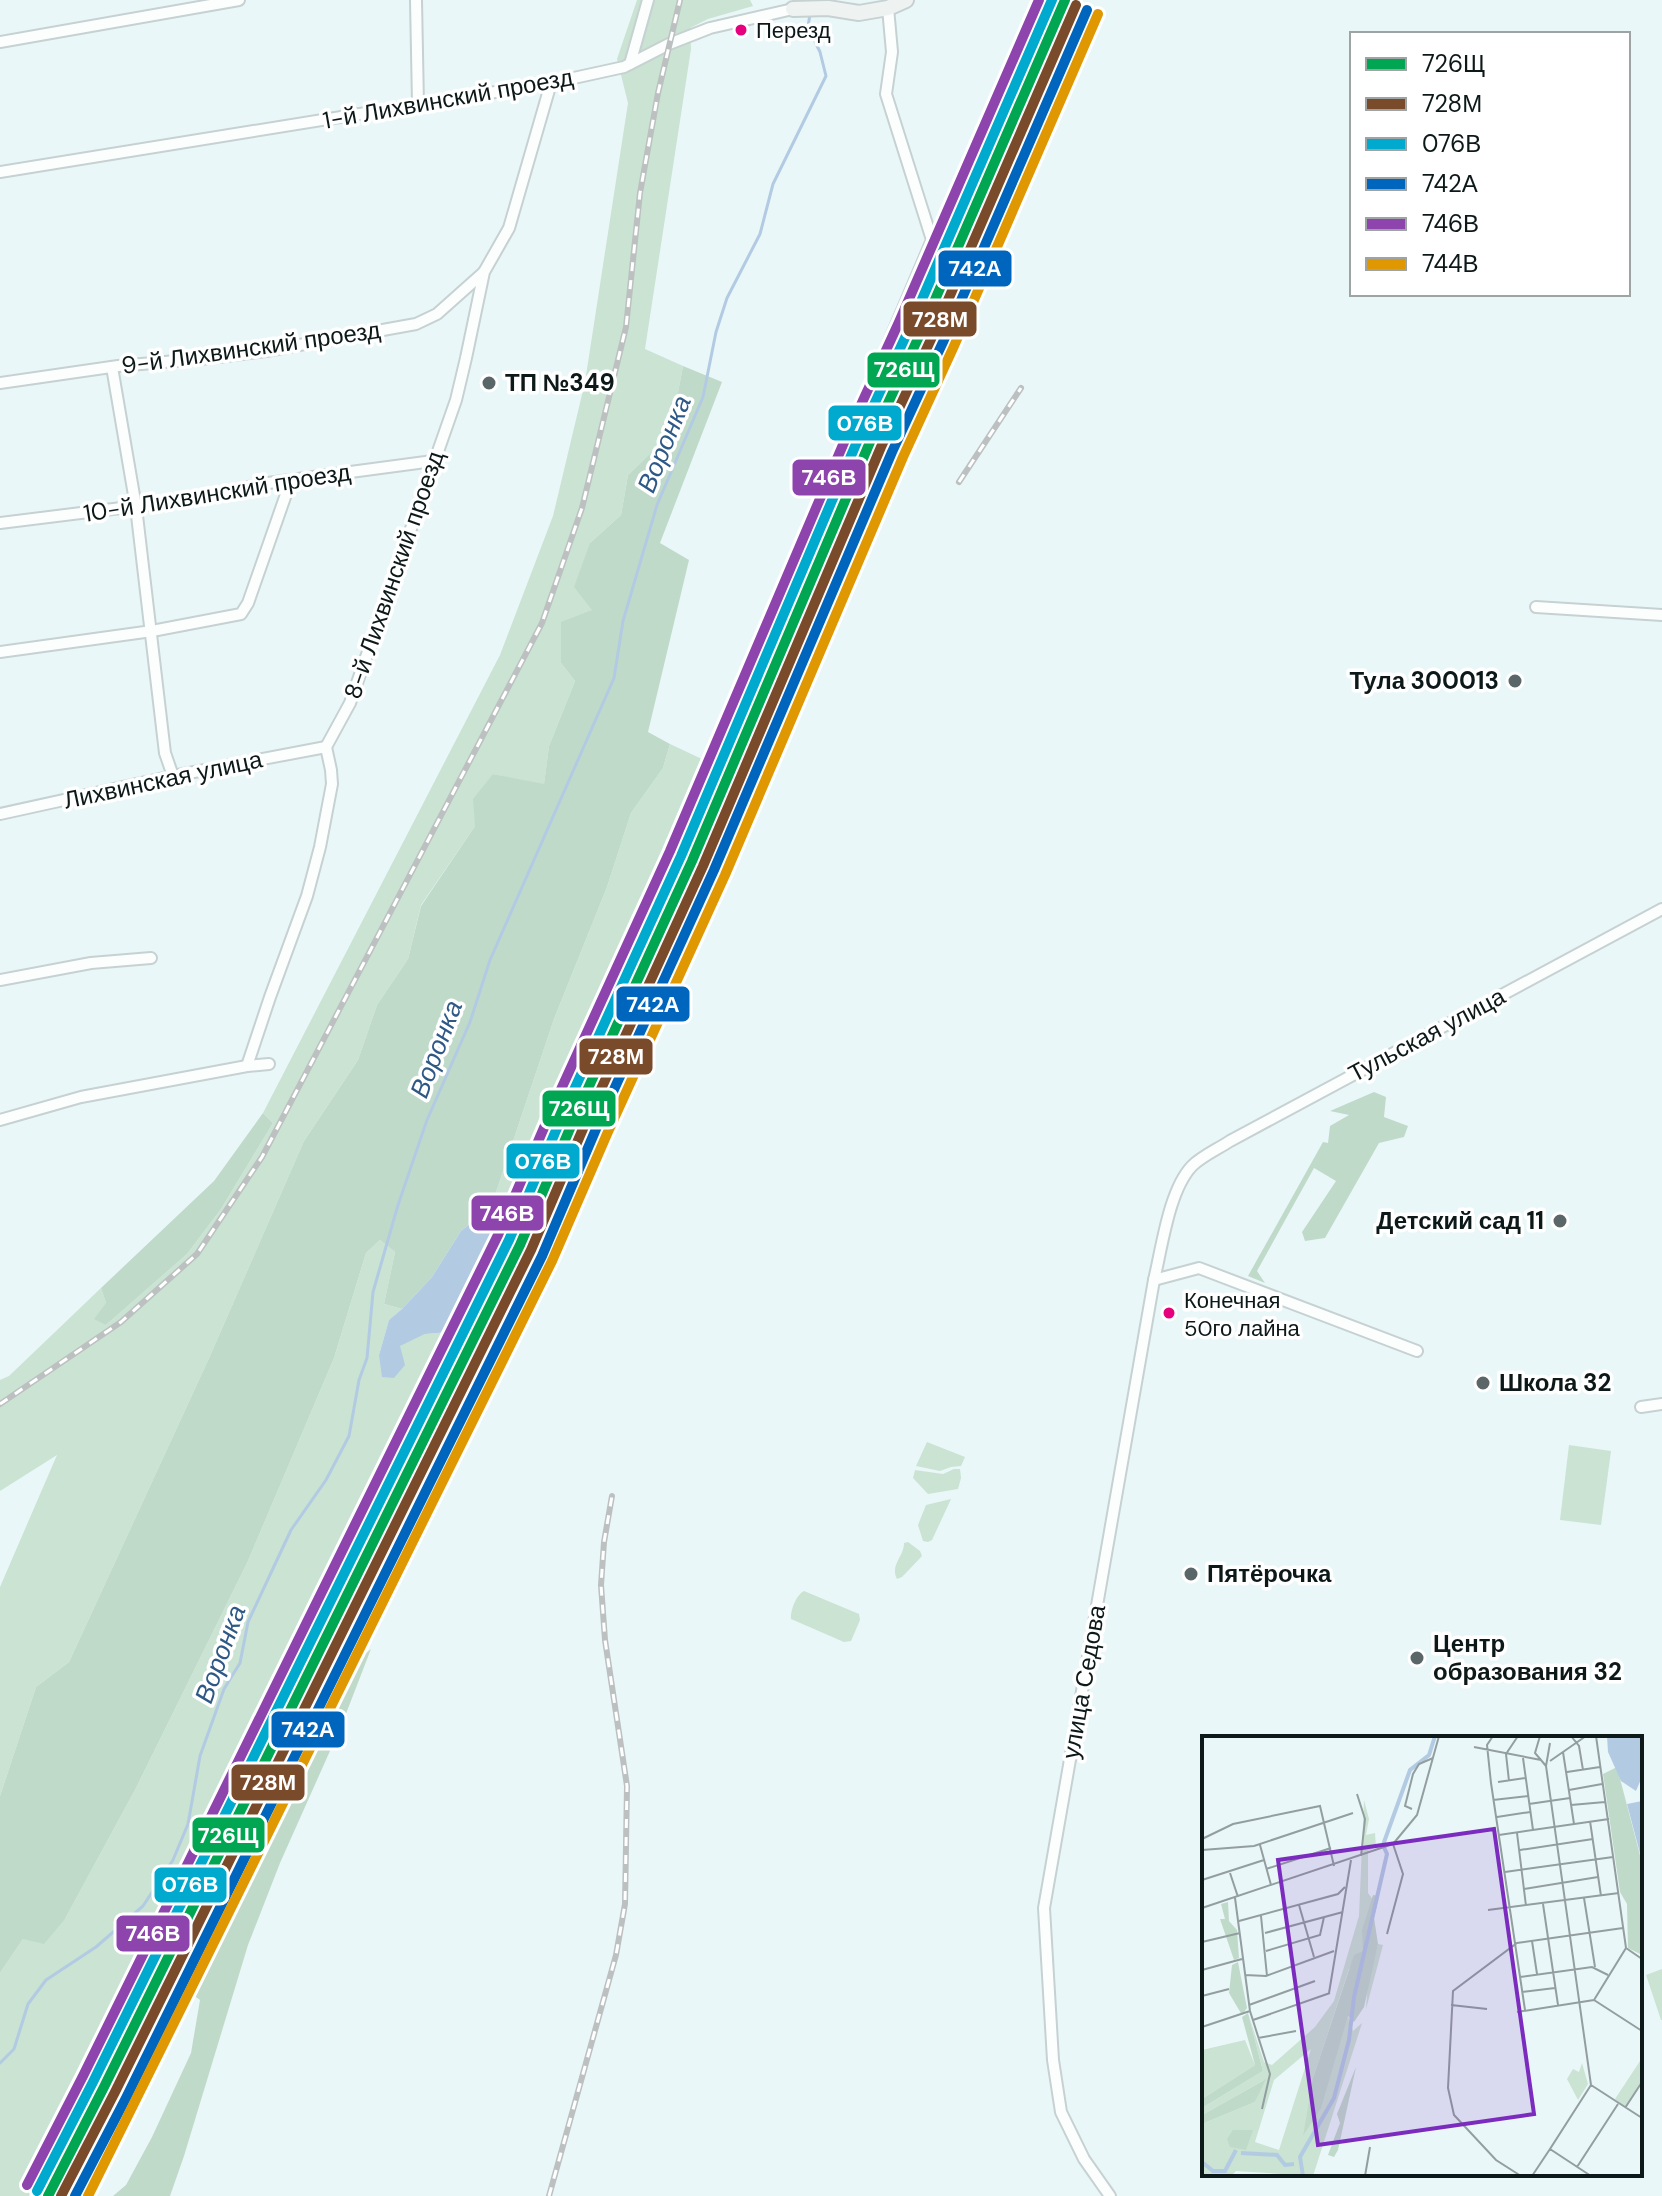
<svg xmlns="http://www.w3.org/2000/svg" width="1662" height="2196" font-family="'DM Sans',sans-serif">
  <rect width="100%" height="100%" fill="#eaf7f8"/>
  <g fill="#cae3d3">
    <polygon points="637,0 750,0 753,6 708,19 690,28 691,49 645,349 683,366 675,408 657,447 628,475 621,515 590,543 592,610 561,663 575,681 549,746 544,785 493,774 475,826 421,905 408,959 377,1005 358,1060 304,1141 210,1356 69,1662 36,1687 0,1796 0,1587 57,1455 0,1491 0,1380 9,1376 101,1288 106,1303 106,1325 187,1254 221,1209 273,1123 263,1113 500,655 553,516 585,382 628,103 617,59"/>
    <polygon points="670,744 704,760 647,912 509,1222 491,1207 554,1019 607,887 631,813 663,768"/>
    <path d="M380 1240 395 1252 384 1304 402 1309 389 1320 379 1355 425 1334 449 1332 459 1324C402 1449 340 1570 280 1693 197 1861 115 2030 29 2196H0V1973L23 1939 65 1919 136 1788 248 1561 334 1358 366 1253Z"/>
    <polygon points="927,1442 965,1457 961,1466 951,1467 940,1471 916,1466"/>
    <polygon points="1569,1445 1611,1451 1601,1525 1560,1520"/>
    <polygon points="954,1469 960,1469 961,1478 958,1489 928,1494 913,1478 915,1470 943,1474"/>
    <polygon points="951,1499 932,1540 928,1542 923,1541 918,1525 926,1505"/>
    <path d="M908 1542 920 1551 922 1556 902 1577 897 1579C890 1564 904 1557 904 1543Z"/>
    <path d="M804 1591 859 1614 860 1620 851 1641 844 1642 791 1619C790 1610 797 1594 804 1591Z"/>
    <polygon points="1662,1969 1662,2020 1661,2020 1646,1975"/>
  </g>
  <g fill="#c0daca">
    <polygon points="683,366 722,382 660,543 689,560 648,732 670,744 663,768 631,813 607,887 554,1019 491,1207 461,1231 432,1277 402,1309 384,1304 395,1252 380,1240 366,1253 334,1358 248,1561 136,1788 65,1919 44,1944 23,1939 0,1973 0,1796 36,1687 69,1662 210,1356 304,1141 358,1060 377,1005 408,959 421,906 475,826 473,799 493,774 544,784 549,746 575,681 561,663 561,622 592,610 574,587 590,543 621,515 628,475 657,447 675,408"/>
    <polygon points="1374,1092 1386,1097 1384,1117 1408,1126 1404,1137 1379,1143 1325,1238 1305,1241 1302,1232 1336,1181 1314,1168 1257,1271 1265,1283 1248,1276 1323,1142 1328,1143 1330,1126 1349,1115 1330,1111"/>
    <polygon points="263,1113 273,1123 221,1209 187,1254 106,1325 94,1319 106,1303 101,1288 214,1181"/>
    <polygon points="371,1649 342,1724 280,1863 248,1945 184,2156 170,2196 113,2196 126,2185 152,2137 191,2053 200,2000 178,1984 205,1955 198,1934 276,1754 316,1695"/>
  </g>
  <polygon fill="#b2cbe3" points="491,1207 509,1222 459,1324 449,1332 425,1334 400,1346 405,1365 394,1378 382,1377 379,1355 389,1320 402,1309 432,1277 461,1231"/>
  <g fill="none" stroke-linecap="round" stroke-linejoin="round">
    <polyline stroke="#b2cbe3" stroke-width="3" points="0,2063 14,2049 28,2004 46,1980 96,1947 143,1906 173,1860 188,1824 200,1756 224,1689 240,1663 248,1622 291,1530 326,1480 349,1436 359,1380 367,1358 373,1292 398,1205 427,1120 470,1022 490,960 614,678 623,621 657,505 703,397 716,332 727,298 760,234 773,184 826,76 820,52 808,27 810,14"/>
    <defs>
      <g id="street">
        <polyline points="416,0 418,104"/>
        <polyline points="0,42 239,0"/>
        <polyline points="630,64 648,0"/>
        <polyline points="0,172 551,83 624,67 669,44 710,28 793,9"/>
        <polyline points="112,367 136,507 165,753 173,776"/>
        <polyline points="0,383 118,366 211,358 266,351 416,324 437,314 483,273"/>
        <polyline points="0,523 178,501 268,483 433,461"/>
        <polyline points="1536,607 1662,615"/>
        <polyline points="0,652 152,631 241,614 248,603 291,480"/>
        <polyline points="748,675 932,240 886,94 892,52 888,8"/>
        <polyline points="0,814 173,776 326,747"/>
        <polyline points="0,980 91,963 151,958"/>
        <polyline points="247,1066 270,997 307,896 320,847 332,784 331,770 326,747 350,703 456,400 466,358 484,272 509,228 551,83"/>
        <polyline points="0,1120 81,1097 247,1066 269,1064"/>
        <polyline points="1154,1280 1199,1268 1417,1351"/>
        <polyline points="1641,1407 1662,1404"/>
        <path d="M1110 2196 1084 2159 1061 2112 1053 2060 1044 1908 1154 1280C1162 1247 1169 1190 1192 1166 1202 1156 1218 1149 1230 1141L1662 909"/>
      </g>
      <polyline id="secondary" points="793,9 828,8 859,13 888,8 906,0"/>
    </defs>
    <use href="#street" stroke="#c6d1d2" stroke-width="14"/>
    <use href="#secondary" stroke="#c6d1d2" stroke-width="18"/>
    <use href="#street" stroke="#fcfefe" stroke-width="10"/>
    <use href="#secondary" stroke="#eef3f2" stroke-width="14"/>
    <defs>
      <g id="rail">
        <polyline points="959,482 1021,388"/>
        <polyline points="0,1404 121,1322 197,1254 262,1157 542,623 582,508 626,327 640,193 658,93 680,0"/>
        <polyline points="549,2196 616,1955 625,1904 627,1786 605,1640 601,1585 604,1542 612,1496"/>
      </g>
    </defs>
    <use href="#rail" stroke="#bcc0c0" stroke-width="6"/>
    <use href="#rail" stroke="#fff" stroke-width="3" stroke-dasharray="9" stroke-linecap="butt"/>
    <defs>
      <polyline id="rail-1" points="48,2196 104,2087 520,1245 574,1119 692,861 870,442 921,332 1065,0"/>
      <polyline id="rail-2" points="61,2196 115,2092 531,1250 585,1124 703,866 881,447 932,337 1076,5"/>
      <polyline id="rail-3" points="37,2191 93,2082 509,1240 563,1114 681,856 859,437 910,327 1052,0"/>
      <polyline id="rail-4" points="75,2196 126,2098 542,1256 596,1129 714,870 892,452 943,342 1087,10"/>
      <polyline id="rail-5" points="27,2185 83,2076 498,1235 552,1109 670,851 848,433 899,322 1039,0"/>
      <polyline id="rail-6" points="88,2196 552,1261 607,1134 725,875 903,457 954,346 1098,14"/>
    </defs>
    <use href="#rail-1" stroke="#fff" stroke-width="16"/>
    <use href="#rail-2" stroke="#fff" stroke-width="16"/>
    <use href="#rail-3" stroke="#fff" stroke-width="16"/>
    <use href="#rail-4" stroke="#fff" stroke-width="16"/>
    <use href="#rail-5" stroke="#fff" stroke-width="16"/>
    <use href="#rail-6" stroke="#fff" stroke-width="16"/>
    <use href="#rail-1" stroke="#00a651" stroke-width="10"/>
    <use href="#rail-2" stroke="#7a4b2a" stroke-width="10"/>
    <use href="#rail-3" stroke="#00a9ce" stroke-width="10"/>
    <use href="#rail-4" stroke="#0065bd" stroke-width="10"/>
    <use href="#rail-5" stroke="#8e44ad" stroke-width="10"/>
    <use href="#rail-6" stroke="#e09802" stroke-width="10"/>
  </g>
  <g fill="#e5007d" stroke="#fff" stroke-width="3">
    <circle cx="741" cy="30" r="7"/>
    <circle cx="1169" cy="1313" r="7"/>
  </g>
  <g fill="#5a6667" stroke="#fff" stroke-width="3">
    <circle cx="489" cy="383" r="8"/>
    <circle cx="1515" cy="681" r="8"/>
    <circle cx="1560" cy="1221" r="8"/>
    <circle cx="1483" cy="1383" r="8"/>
    <circle cx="1191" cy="1574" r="8"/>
    <circle cx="1417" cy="1658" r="8"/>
  </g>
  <g text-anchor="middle" stroke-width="7" stroke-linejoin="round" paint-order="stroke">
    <g font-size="22" fill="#0d1819" stroke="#fff" text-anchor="start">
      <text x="756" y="38">Перезд</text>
      <text x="1184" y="1308">Конечная<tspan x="1184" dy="28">50го лайна</tspan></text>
    </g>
    <g font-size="24" fill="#0d1819" stroke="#fff">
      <text transform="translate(448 99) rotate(-10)" y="8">1-й Лихвинский проезд</text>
      <text transform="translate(251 348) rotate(-8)" y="8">9-й Лихвинский проезд</text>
      <text transform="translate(217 493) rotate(-9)" y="8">10-й Лихвинский проезд</text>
      <text transform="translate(394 575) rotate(-71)" y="8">8-й Лихвинский проезд</text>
      <text transform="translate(163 780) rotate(-12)" y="8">Лихвинская улица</text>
      <text transform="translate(1427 1035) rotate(-28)" y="8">Тульская улица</text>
      <text transform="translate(1084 1682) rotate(-80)" y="8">улица Седова</text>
    </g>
    <g font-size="24" font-weight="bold" fill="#0d1819" stroke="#fff" text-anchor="start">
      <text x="505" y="391">ТП №349</text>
      <text x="1499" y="689" text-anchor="end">Тула 300013</text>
      <text x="1544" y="1229" text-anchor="end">Детский сад 11</text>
      <text x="1499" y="1391">Школа 32</text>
      <text x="1207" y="1582">Пятёрочка</text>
      <text x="1433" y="1652">Центр<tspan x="1433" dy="28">образования 32</tspan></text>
    </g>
    <g font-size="26" font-style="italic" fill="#2e5886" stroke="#fff">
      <text transform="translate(664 444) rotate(-68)" y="9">Воронка</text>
      <text transform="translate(436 1049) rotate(-69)" y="9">Воронка</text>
      <text transform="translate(220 1654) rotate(-70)" y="9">Воронка</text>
    </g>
  </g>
  <g transform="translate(1202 1736)">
    <rect width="440" height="440" fill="#eaf7f8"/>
    <path d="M162 64 167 83 164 99 173 97 174 111 166 115V157L171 164 161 216 147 233 111 342V381L146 280 151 295 160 287 111 440 34 435 29 440H0V388L53 366 62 344 0 379V372L61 335 46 277 62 326 70 329 113 291 132 265 157 180ZM109 313 77 414 53 406 72 344ZM176 208 181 209 164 273 166 246ZM43 304 53 329 0 363V314ZM440 322V344L423 371 413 363ZM380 327 386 348 376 364 365 343 371 333 377 336Z" fill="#cae3d3" fill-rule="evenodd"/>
    <path d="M415 31 440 127V219L426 212 425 168 418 156 401 38ZM171 159 177 160 172 182 176 208 162 271 152 286 146 280 119 372 101 400 111 342 152 219 161 215 160 194ZM26 166 27 185 35 194 37 222 32 224 18 183H23L19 168ZM36 226 45 272 40 279 27 257 30 229ZM46 277 61 335 0 372V363L53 329 40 281ZM154 331 136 414 132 421 126 419 138 387 135 378ZM64 343 53 366 0 388V379ZM31 394H51L44 414 28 411 25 403Z" fill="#c0daca"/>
    <path d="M405 0H440V41L434 55 419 45 406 16ZM440 65V125L425 68Z" fill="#b2cbe3"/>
    <path fill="none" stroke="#b2cbe3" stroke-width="4" d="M39 417 75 419 83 429 92 428M0 426 11 435H23L34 414M101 440 98 421 132 362 147 304 152 261 185 118 181 109 208 34 227 19 233 0"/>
    <path fill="none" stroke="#929e9f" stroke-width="2" d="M291 0 285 9 289 47 323 274M338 0 333 17 344 30M369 0 377 10 381 34M394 0 424 212 440 223M348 7 344 30 389 349M272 11 339 24M361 16 372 88M321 22 331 94M348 25 384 0M365 36 398 31M307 45 304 18 316 0M296 46 323 42M367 54 400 48M155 58 163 83 159 120M291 64 326 60M327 68 368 62M369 69 403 66M210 73 203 70 211 38 217 28 231 22M295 81 328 76M388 85 399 160M315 97 324 170M297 99 407 83M0 103 31 88 118 70 132 130M191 108 215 79 237 0M58 109 69 149M0 114 52 110 151 77M318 114 391 103M64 133 129 112M303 136 411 121M28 137 36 161M0 144 62 124M322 153 396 141M33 162 48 275 68 338 60 373M382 162 393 231M341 168 356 269M97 169 112 221M0 172 191 108M286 174 417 157M59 180 65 240M37 185 136 158 143 151M63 197 141 176M185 198 201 138 191 108M330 205 335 238M0 206 38 197M64 215 118 199 122 181M0 234 40 223M43 239 64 240 132 215M318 241 390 231 406 239M320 256 353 252M127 257 149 124M0 260 27 253M392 264 424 212M392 264 440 295M47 269 113 245M249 269 285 273M315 276 392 264M51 284 128 257M0 291 48 275M56 302 94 295M389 349 348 413 389 440M389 349 440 382M423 372 440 346M375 431 416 368M163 440 168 411M319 440 294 424 252 379 246 352 251 255 315 207 421 192M330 440 348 413"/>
    <path fill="#7b2cbf" fill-opacity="0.15" stroke="#7b2cbf" stroke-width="4" d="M292 93 332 378 116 409 76 124Z"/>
    <rect width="440" height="440" fill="none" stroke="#0d1819" stroke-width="4"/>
  </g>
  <g stroke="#fff" stroke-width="3">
    <rect x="937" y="249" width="76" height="39" rx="8" fill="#0065bd"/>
    <rect x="902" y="300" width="76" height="38" rx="8" fill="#7a4b2a"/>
    <rect x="866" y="351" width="75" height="38" rx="8" fill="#00a651"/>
    <rect x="827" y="404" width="76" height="38" rx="8" fill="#00a9ce"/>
    <rect x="791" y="458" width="76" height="39" rx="8" fill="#8e44ad"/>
    <rect x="615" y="985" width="76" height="38" rx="8" fill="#0065bd"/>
    <rect x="578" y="1037" width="76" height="39" rx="8" fill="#7a4b2a"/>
    <rect x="541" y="1089" width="76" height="39" rx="8" fill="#00a651"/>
    <rect x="505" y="1142" width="76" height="38" rx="8" fill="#00a9ce"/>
    <rect x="470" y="1194" width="75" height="38" rx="8" fill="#8e44ad"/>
    <rect x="270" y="1710" width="76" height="39" rx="8" fill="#0065bd"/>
    <rect x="230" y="1763" width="76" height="39" rx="8" fill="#7a4b2a"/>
    <rect x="191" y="1816" width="75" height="38" rx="8" fill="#00a651"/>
    <rect x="153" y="1866" width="75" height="38" rx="8" fill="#00a9ce"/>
    <rect x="115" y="1914" width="76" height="39" rx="8" fill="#8e44ad"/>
  </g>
  <g font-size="22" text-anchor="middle" font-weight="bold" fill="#fff">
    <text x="975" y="276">742А</text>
    <text x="940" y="327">728М</text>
    <text x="904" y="377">726Щ</text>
    <text x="865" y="431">076В</text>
    <text x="829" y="485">746В</text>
    <text x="653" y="1012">742А</text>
    <text x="616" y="1064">728М</text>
    <text x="579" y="1116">726Щ</text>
    <text x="543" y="1169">076В</text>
    <text x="507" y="1221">746В</text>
    <text x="308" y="1737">742А</text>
    <text x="268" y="1790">728М</text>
    <text x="228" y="1843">726Щ</text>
    <text x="190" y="1892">076В</text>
    <text x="153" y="1941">746В</text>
  </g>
  <rect x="1350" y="32" width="280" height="264" fill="#ffffff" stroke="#9ea3a3" stroke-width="2"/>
  <rect x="1366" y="58" width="40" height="12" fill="#00a651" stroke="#9ea3a3" stroke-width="2"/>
  <text x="1422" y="72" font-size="24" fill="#0d1819">726Щ</text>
  <rect x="1366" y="98" width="40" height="12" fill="#7a4b2a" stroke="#9ea3a3" stroke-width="2"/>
  <text x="1422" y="112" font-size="24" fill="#0d1819">728М</text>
  <rect x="1366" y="138" width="40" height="12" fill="#00a9ce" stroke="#9ea3a3" stroke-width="2"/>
  <text x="1422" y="152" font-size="24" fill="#0d1819">076В</text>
  <rect x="1366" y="178" width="40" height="12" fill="#0065bd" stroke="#9ea3a3" stroke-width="2"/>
  <text x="1422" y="192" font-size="24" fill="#0d1819">742А</text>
  <rect x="1366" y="218" width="40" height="12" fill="#8e44ad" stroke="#9ea3a3" stroke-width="2"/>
  <text x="1422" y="232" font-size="24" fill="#0d1819">746В</text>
  <rect x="1366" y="258" width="40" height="12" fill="#e09802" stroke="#9ea3a3" stroke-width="2"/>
  <text x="1422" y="272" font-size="24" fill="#0d1819">744В</text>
</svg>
